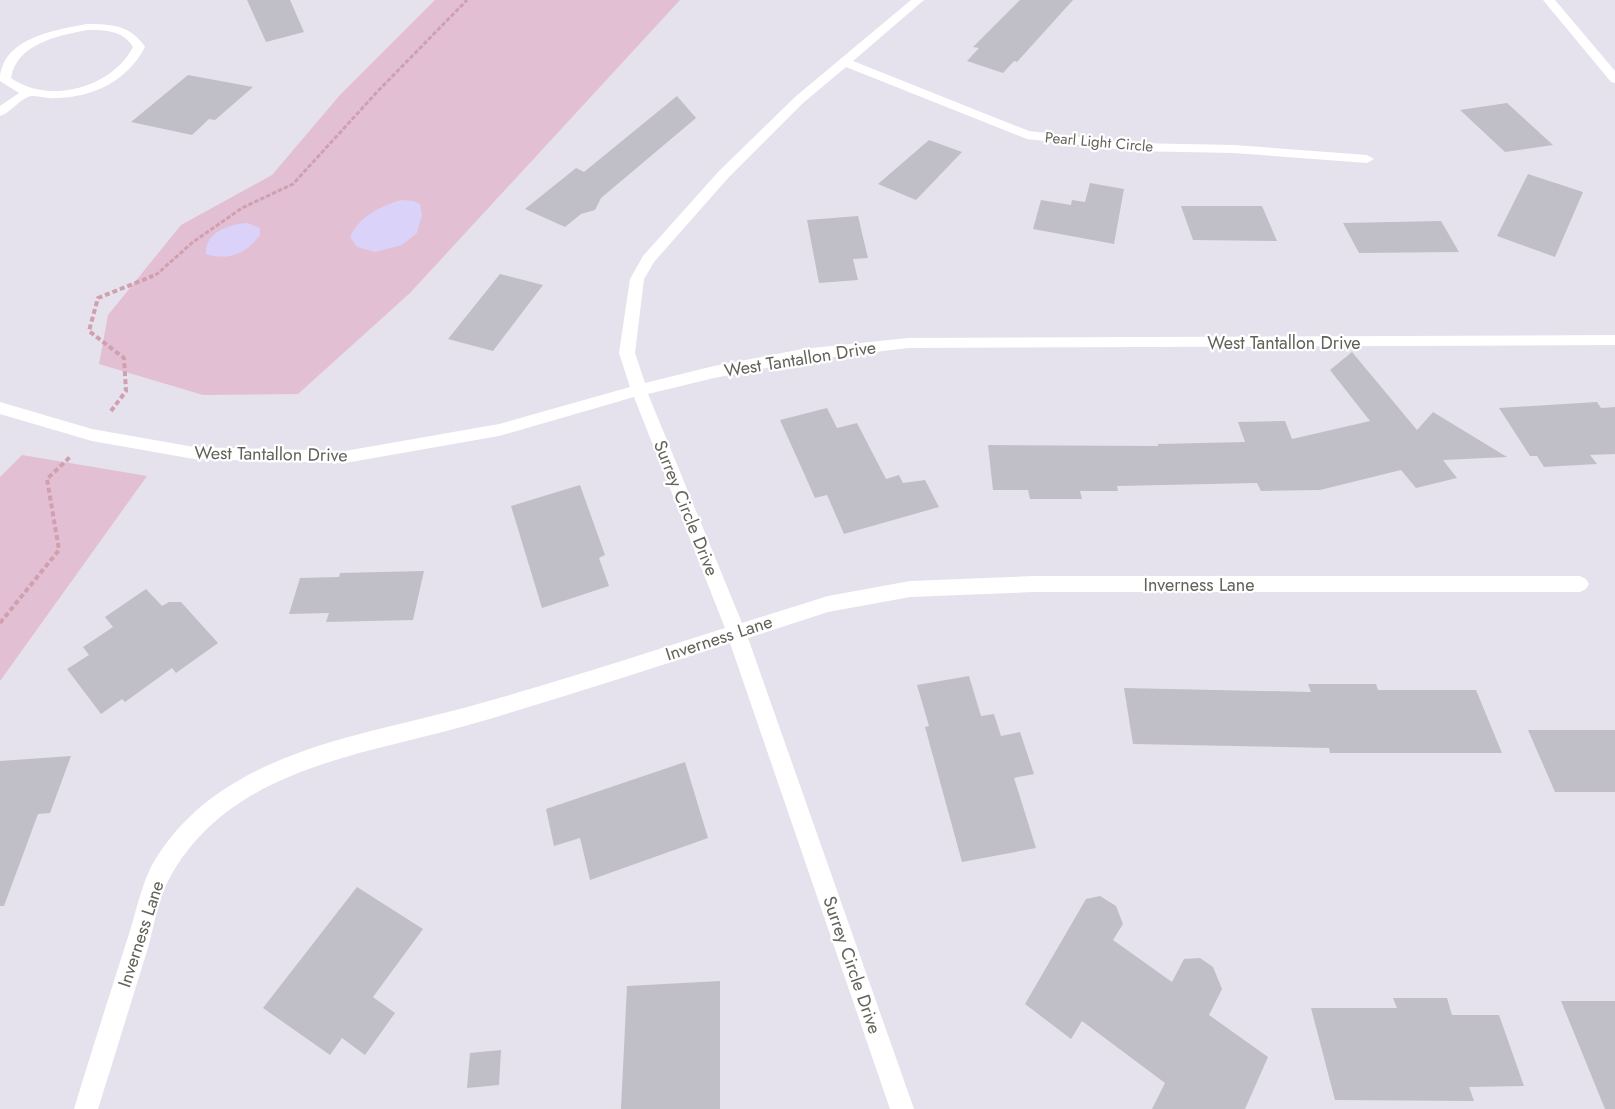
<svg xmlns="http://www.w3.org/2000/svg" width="1615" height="1109" font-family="Jost,sans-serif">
  <rect width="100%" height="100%" fill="#e5e2ed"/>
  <g fill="#e3bfd3">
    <polygon points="435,0 680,0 410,293 298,394 203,395 99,364 108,315 181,225 272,175 340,95"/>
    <polygon points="22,455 147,476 0,681 0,477"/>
  </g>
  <g fill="#dad2f8">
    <path d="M401 200 413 201 420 204 422 215 417 233 402 245 375 252 357 247 350 237C358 217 381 206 401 200Z"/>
    <path d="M247 223 260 228V235C246 254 229 261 206 254 204 233 229 224 247 223Z"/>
  </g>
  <g fill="#c0bfc8">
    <polygon points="247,0 290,0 304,32 266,42"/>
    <polygon points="1020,0 1073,0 1017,62 1014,61 1003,73 967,61 979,48 973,47"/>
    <polygon points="188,75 253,87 215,120 209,119 192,135 131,122"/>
    <polygon points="677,96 696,118 601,198 595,210 581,214 565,227 525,209 576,168 584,172"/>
    <polygon points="1507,103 1553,145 1505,152 1460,110"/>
    <polygon points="929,140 962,152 916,200 878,184"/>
    <polygon points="1528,174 1583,192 1555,257 1497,236"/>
    <polygon points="1090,183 1124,189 1114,244 1033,229 1041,200 1071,205 1072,200 1085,202"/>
    <polygon points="1181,206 1262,206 1277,241 1193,240"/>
    <polygon points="858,216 868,258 853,259 858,280 819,283 807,220"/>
    <polygon points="1441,221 1459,252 1359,253 1343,223"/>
    <polygon points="500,274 543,285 493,351 448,339"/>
    <polygon points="1352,352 1417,430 1433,412 1507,457 1443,460 1457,478 1416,488 1401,470 1320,490 1261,491 1257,483 1117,486 1118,491 1080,491 1082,499 1030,499 1028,490 993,490 988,445 1158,446 1158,444 1245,442 1238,422 1285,421 1292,439 1370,421 1330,370"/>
    <polygon points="1597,402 1601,408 1615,407 1615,454 1590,455 1597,464 1544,467 1537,456 1530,456 1499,408"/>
    <polygon points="827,408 837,428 857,423 886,479 899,475 903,483 925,480 939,507 844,534 827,495 815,498 780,420"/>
    <polygon points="580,485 605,555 599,558 609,586 542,608 511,506"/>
    <polygon points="424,571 413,620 326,622 329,613 289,614 300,578 339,577 340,573"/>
    <polygon points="146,589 162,606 169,602 181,602 218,643 176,673 172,668 125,702 122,699 101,714 67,669 89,655 83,647 113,627 105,617"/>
    <polygon points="969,676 981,716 994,714 1001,736 1020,732 1034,774 1014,778 1036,848 962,862 925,727 929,726 917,685"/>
    <polygon points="1308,684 1376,684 1378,690 1476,690 1502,753 1330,753 1329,748 1133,744 1124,688 1311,692"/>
    <polygon points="1528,730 1615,730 1615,792 1555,792"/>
    <polygon points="71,756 50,813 38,814 4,906 0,906 0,761"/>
    <polygon points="685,762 708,838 590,880 580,838 554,846 546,809"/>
    <polygon points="357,887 423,929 373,997 395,1013 365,1055 342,1038 330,1055 263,1008"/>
    <polygon points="1100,896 1116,906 1123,924 1113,940 1172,982 1184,959 1200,958 1213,967 1222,989 1209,1015 1268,1057 1245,1109 1152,1109 1165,1083 1082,1021 1071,1039 1025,1004 1086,899"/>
    <polygon points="720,981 720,1109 621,1109 627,986"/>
    <polygon points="1393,998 1447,998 1452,1015 1499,1015 1524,1086 1469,1087 1474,1101 1335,1100 1311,1008 1397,1008"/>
    <polygon points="1561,1001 1615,1001 1615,1109 1605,1109"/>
    <polygon points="501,1050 499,1085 467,1088 470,1053"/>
  </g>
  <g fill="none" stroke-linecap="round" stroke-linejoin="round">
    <polyline stroke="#d0a0ae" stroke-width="3" stroke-dasharray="4.5 2" stroke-linecap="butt" points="149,277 157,274 193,242 242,208 293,184 377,92 467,0"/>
    <g stroke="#d0a0ae" stroke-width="4" stroke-dasharray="5 3" stroke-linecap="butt">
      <polyline points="111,411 126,391 124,358 89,331 98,298 153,276"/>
      <polyline points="0,623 59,550 47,479 70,457"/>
    </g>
    <g fill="#fff" fill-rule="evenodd">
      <path d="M911 0H924L853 61 1029 131 1132 143 1234 145 1367 155 1374 159 1367 163 1234 153 1132 151 1027 139 846 67 803 103 729 177 654 262 644 279 635 353 645 383 714 366 803 349 908 338 1615 335V345L908 348 803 361 714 378 648 394 742 623 828 596 910 581 1034 576H1580L1586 579 1589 584 1586 589 1580 592H1034L910 597 828 612 748 638 914 1109H890L730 643C647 670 563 697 479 722 368 755 231 765 169 879 158 899 154 926 148 948 131 1002 115 1055 98 1109H74C91 1053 109 997 127 940 135 917 140 889 151 867 216 750 362 737 478 704 561 681 643 654 725 628L634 397 499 436 345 463 194 459 92 441 0 414V402L92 429 194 447 345 451 499 424 630 387 619 353 630 279 643 256 719 171 795 97Z"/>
      <path d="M87 24C111 24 131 25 145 47 128 80 93 98 55 98 48 99 39 96 32 96 21 97 11 113 0 116V106L19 93 0 81C0 38 55 30 87 24ZM87 30C105 30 123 30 133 47 112 88 49 105 11 78 17 43 58 36 87 30Z"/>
    </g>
    <polygon fill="#fff" fill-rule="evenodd" points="1543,0 1555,0 1615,71 1615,83 1611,82"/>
  </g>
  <g text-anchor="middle" stroke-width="4.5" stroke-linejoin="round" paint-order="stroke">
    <g font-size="15" fill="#62625a" stroke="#fff">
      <text transform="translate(1099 142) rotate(5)" y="5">Pearl Light Circle</text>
    </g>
    <g font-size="18" fill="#62625a" stroke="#fff">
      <text x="1284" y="349">West Tantallon Drive</text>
      <text transform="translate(800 359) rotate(-9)" y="6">West Tantallon Drive</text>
      <text transform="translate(271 454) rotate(1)" y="6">West Tantallon Drive</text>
      <text transform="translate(686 508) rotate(68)" y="6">Surrey Circle Drive</text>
      <text x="1199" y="591">Inverness Lane</text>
      <text transform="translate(719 638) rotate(-18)" y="6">Inverness Lane</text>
      <text transform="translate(141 934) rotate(-72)" y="6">Inverness Lane</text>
      <text transform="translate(852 965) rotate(71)" y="6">Surrey Circle Drive</text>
    </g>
  </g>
</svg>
